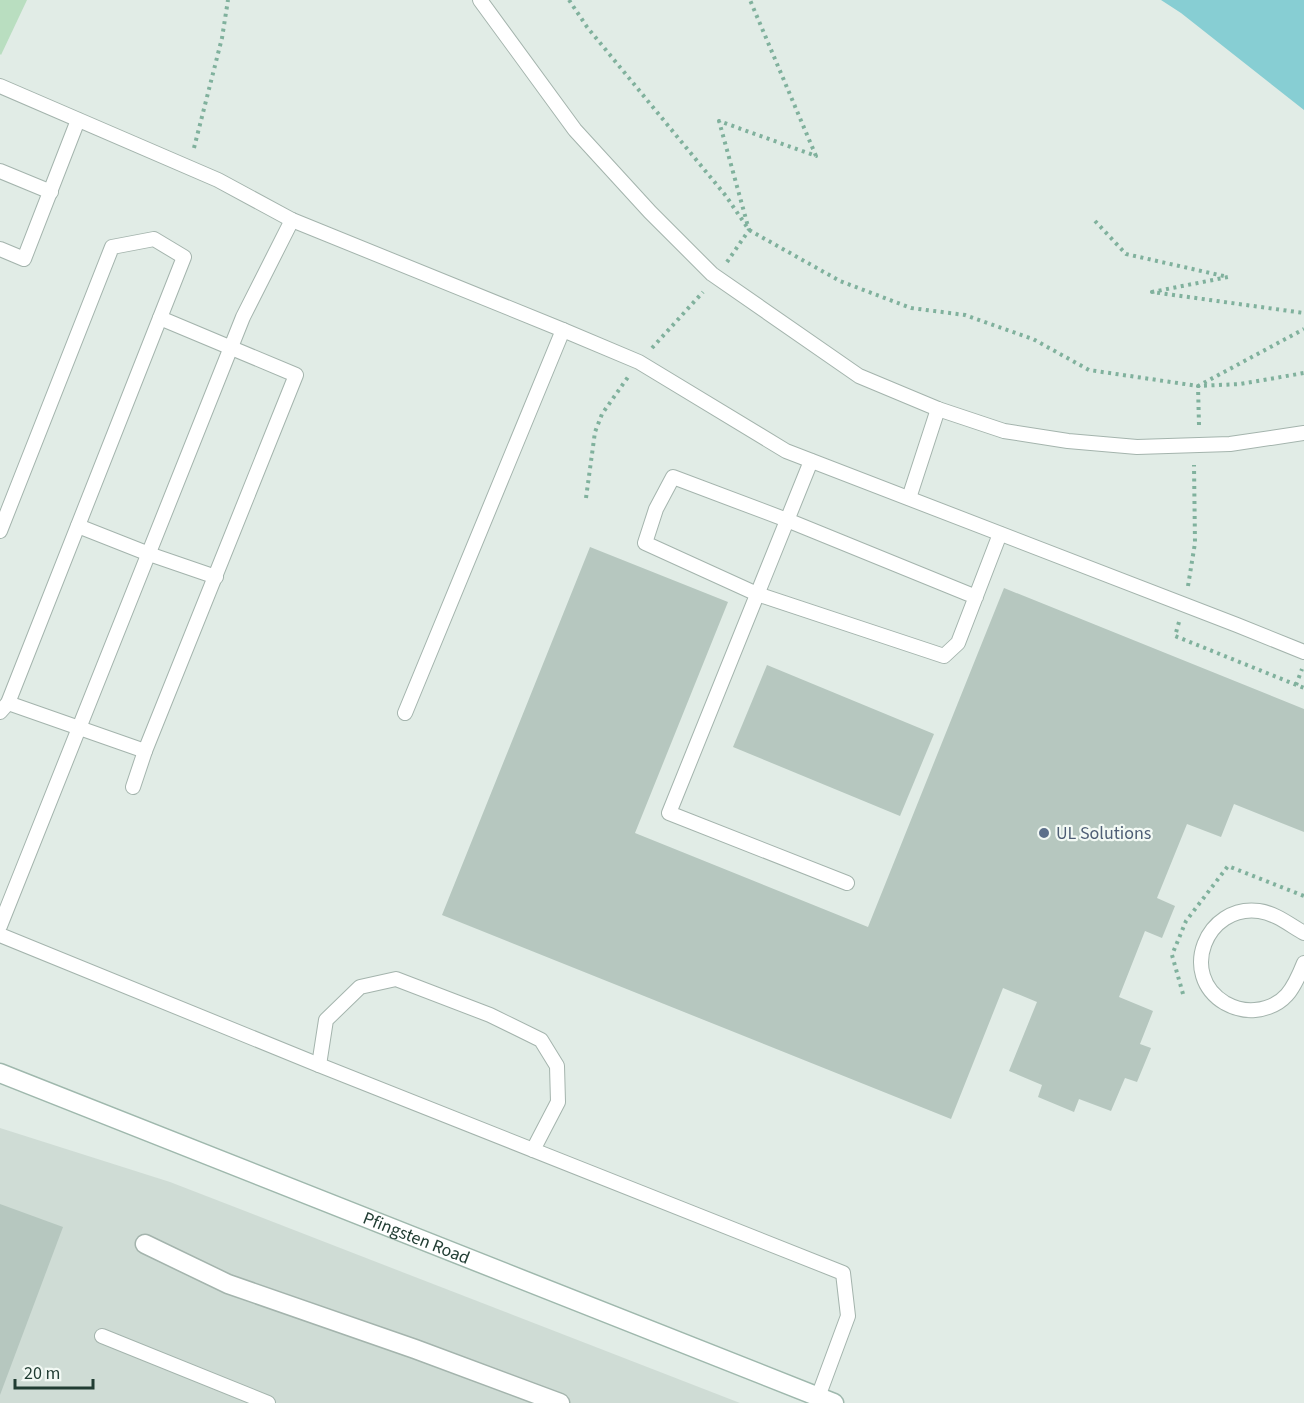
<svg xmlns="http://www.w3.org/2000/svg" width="1304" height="1403" font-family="'Source Sans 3',sans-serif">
  <rect width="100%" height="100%" fill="#e1ece6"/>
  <polygon fill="#cfdcd5" points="0,1128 170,1182 740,1403 0,1403"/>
  <polygon fill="#b9dec0" points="0,0 27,0 1,55 0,54"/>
  <polygon fill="#87ced3" points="1161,0 1304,0 1304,110 1181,13"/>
  <g fill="#b6c7bf">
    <polygon points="590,547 728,602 635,833 868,927 1004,588 1304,709 1304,832 1234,804 1221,837 1187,824 1157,898 1175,906 1162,938 1145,931 1119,997 1153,1011 1140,1044 1151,1048 1137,1082 1125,1078 1111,1111 1079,1099 1074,1112 1038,1097 1042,1085 1009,1071 1037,1002 1003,988 951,1119 442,915"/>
    <polygon points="767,665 934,734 900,816 733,747"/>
    <polygon points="0,1204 63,1227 0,1395"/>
  </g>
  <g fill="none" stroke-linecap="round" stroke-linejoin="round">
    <defs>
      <g id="service">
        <polyline points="480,0 575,130 650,212 712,274 859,376 938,409 1004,431 1068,441 1137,447 1230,444 1304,433"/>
        <polyline points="0,86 218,180 292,220 563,330 639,362 786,451 1237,625 1304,652"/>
        <polyline points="0,171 51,192"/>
        <polyline points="0,249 24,259 78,120"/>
        <polyline points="811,461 669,813 847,883"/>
        <polyline points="909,498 938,409"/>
        <polyline points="78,526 149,554 216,577"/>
        <polyline points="0,531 112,247 154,239 184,257 8,703 0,712"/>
        <polyline points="976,597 787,520 673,477 656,509 645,543 757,594 944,656 958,643 998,539 1000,534"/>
        <polyline points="8,703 145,751 133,787"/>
        <polyline points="405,713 563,330"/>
        <polyline points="145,751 296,375 160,318"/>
        <polyline points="0,926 243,317 292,220"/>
        <path d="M1304 933C1290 925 1275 913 1259 911 1206 904 1178 975 1225 1003 1234 1008 1244 1011 1255 1010 1285 1007 1294 988 1304 963"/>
        <polyline points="0,935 319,1065 843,1273 848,1316 818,1397"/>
        <polyline points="319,1065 326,1020 360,987 396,979 490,1015 541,1040 557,1066 558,1102 533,1150"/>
        <polyline points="102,1336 268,1403"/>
      </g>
      <polyline id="minor" points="145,1244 228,1284 415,1349 560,1403"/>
      <g id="secondary">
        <path id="s1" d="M0 1073 834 1403"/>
      </g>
    </defs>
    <use href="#service" stroke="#a4b4ad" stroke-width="16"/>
    <use href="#minor" stroke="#a4b4ad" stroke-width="21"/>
    <use href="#secondary" stroke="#9fb8ad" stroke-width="21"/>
    <g stroke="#80b19d" stroke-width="4" stroke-dasharray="3 4.5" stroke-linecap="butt">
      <polyline points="569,0 587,27 726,196 749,230 840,281 911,308 965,315 1033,339 1089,370 1198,386 1304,329"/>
      <polyline points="194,148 222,38 228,0"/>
      <polyline points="1095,221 1126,254 1228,277 1152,292 1304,313"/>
      <polyline points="727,262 749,230 719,121 816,156 750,0"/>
      <polyline points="652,348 703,292"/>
      <polyline points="1199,425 1198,386 1240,384 1304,373"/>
      <polyline points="586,498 595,432 602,414 628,377"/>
      <polyline points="1188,586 1195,543 1194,465"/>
      <polyline points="1179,622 1175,636 1304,688"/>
      <polyline points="1296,685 1302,669"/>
      <polyline points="1183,994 1172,955 1186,921 1228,866 1304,896"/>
    </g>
    <use href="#service" stroke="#fff" stroke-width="14"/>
    <use href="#minor" stroke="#fff" stroke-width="18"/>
    <use href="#secondary" stroke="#fff" stroke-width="18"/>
  </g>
  <circle fill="#5c6f8a" stroke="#f2f9f4" stroke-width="2" cx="1044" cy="833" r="6"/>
  <g text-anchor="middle" stroke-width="4.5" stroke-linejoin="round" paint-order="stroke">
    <g font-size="18" fill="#4e5e75" stroke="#f2f9f4" text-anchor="start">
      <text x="1056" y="839">UL Solutions</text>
    </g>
    <g font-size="18" fill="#213d33" stroke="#f2f9f4">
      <text dy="6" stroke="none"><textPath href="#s1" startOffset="448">Pfingsten Road</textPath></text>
    </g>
  </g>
  <path d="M15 1379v9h78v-9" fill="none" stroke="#213d33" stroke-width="3"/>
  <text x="24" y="1379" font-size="18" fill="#213d33" stroke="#f2f9f4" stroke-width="4.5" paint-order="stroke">20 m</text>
</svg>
